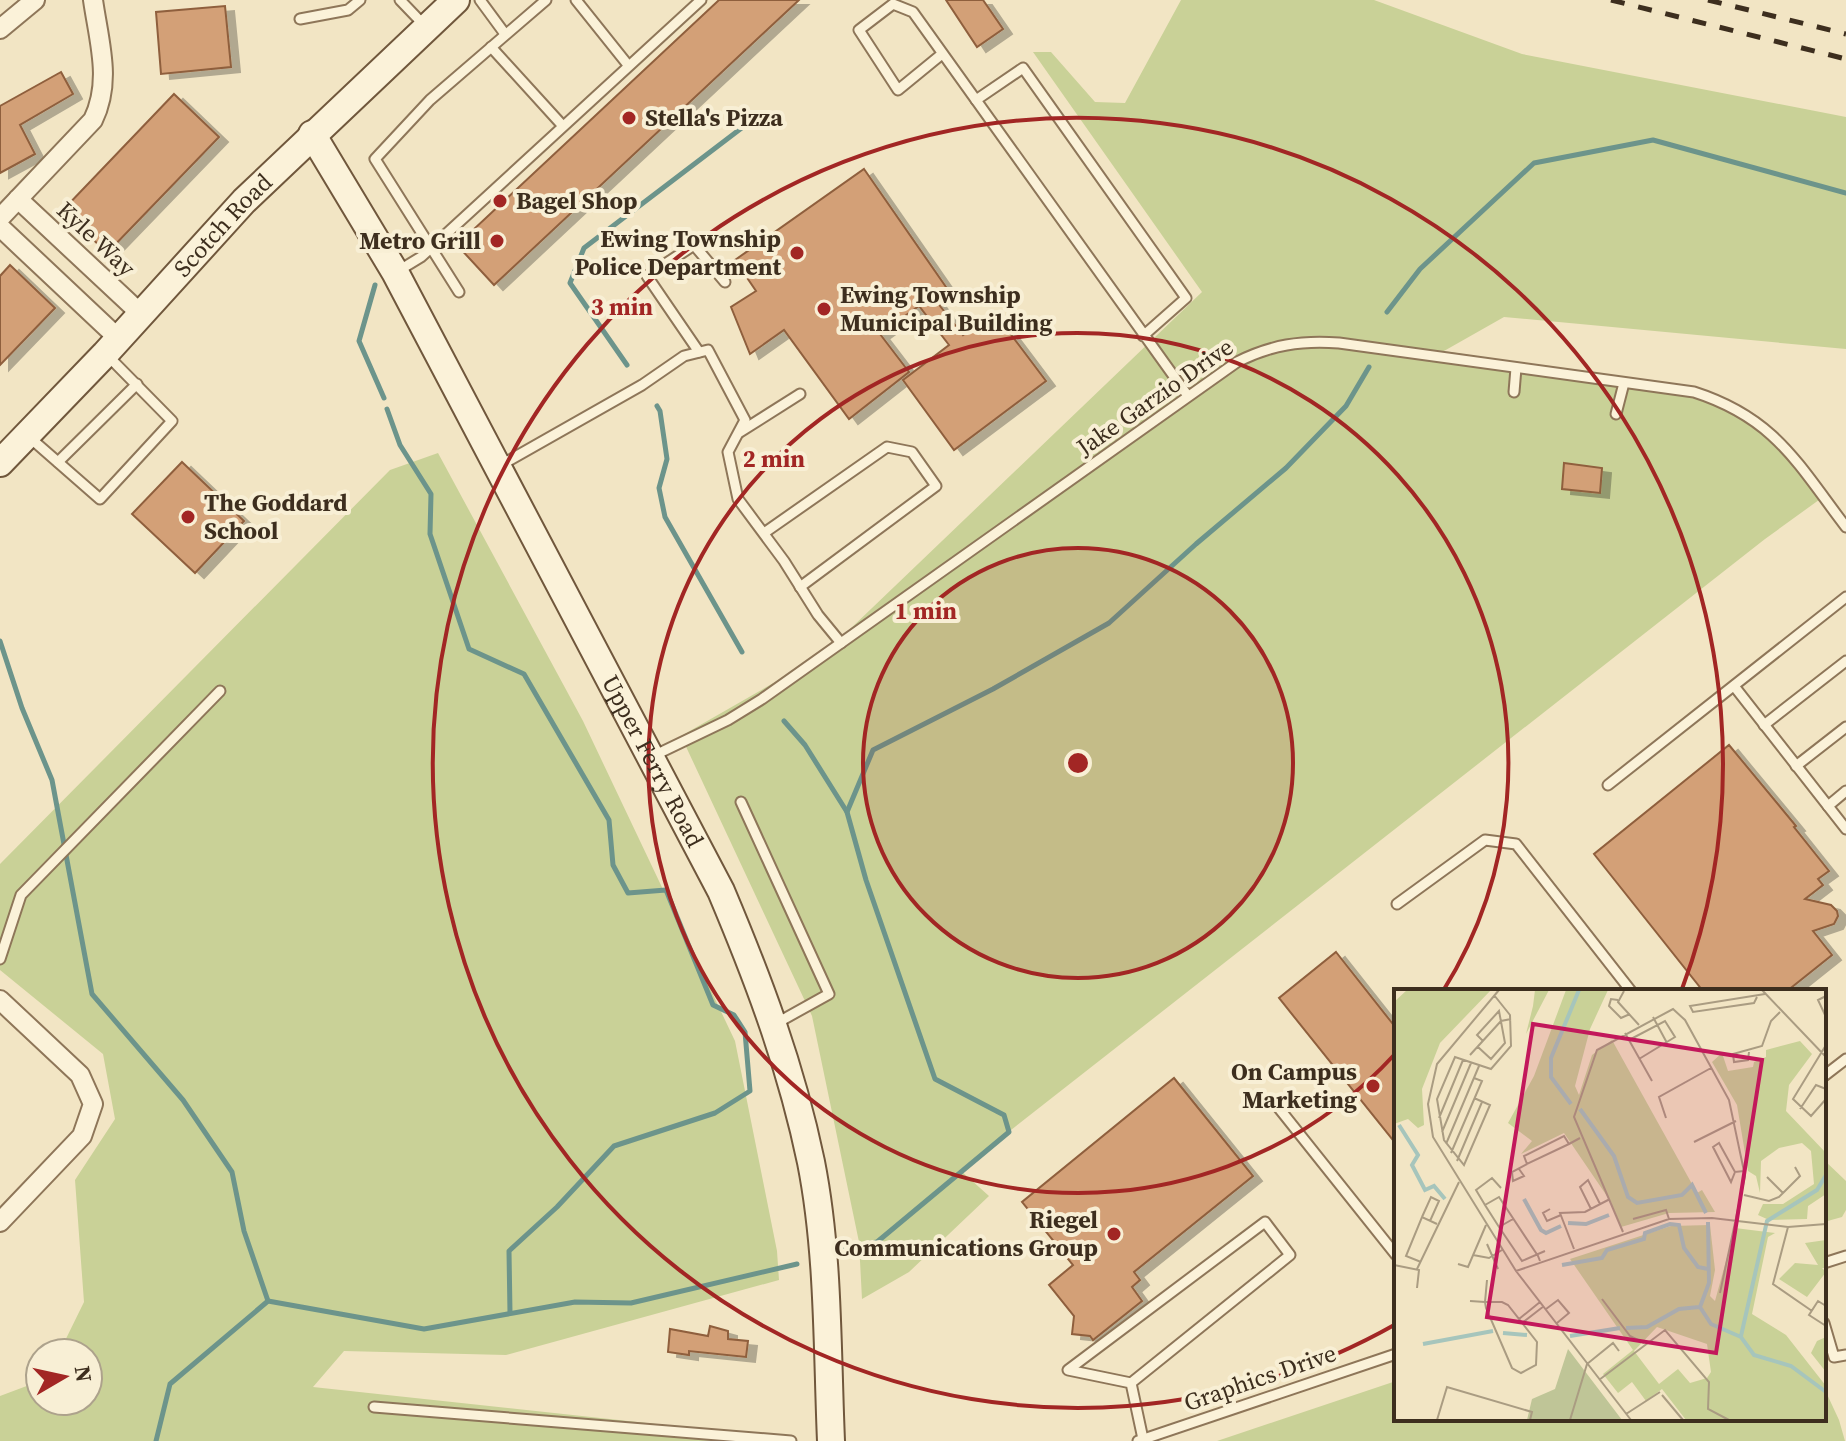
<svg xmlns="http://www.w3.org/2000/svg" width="1846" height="1441" font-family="'Source Serif 4',serif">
  <defs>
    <filter id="shadow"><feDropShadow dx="9" dy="5" stdDeviation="0" flood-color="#0004"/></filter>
  </defs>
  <rect width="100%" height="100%" fill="#f2e5c4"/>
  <g fill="#c9d197">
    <polygon points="1181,0 1374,0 1522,54 1846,117 1846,349 1504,317 1444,351 1709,392 1789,446 1823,497 1765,539 960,1170 989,1196 909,1272 862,1299 859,1242 812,1016 681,736 824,654 1202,292 1033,52 1051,52 1095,102 1125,103"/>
    <polygon points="438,453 583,721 735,1041 777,1251 779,1280 506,1355 344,1351 313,1387 785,1438 785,1441 0,1441 0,1396 40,1381 40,1401 88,1401 88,1353 59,1353 84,1302 75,1180 115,1119 103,1054 0,970 0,864 390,470"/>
    <polygon points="1824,1160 1846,1181 1846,1210 1842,1217 1824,1222"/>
    <polygon points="1396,1381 1396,1419 1824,1419 1826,1392 1839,1420 1845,1441 1217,1441"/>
  </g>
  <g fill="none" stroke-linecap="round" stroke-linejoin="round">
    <g stroke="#6c948b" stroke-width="5">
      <polyline points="375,285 359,341 384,398"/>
      <polyline points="1387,312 1420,269 1534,163 1653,140 1846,193"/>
      <polyline points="627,365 570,283 584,248 760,114"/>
      <polyline points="657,406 660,411 667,459 659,488 665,517 742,652"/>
      <polyline points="387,409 400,445 431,494 430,534 469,649 524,674 609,820 613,865 628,893 666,890 713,1005 734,1015 745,1032 750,1091 715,1113 614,1146 557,1207 509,1251 510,1313"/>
      <polyline points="0,641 22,708 52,780 92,994 183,1100 232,1172 244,1231 268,1301"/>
      <polyline points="784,721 805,745 847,812"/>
      <polyline points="840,1249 877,1242 1009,1132 1004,1115 935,1079 866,880 847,812 873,750 993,689 1109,623 1196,544 1286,468 1346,406 1369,367"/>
      <polyline points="156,1441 170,1384 268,1301 424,1329 575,1302 631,1303 797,1264"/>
    </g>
  </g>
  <g fill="#d3a077" stroke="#8f5f3d" stroke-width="2" filter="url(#shadow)">
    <polygon points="719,0 799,0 494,285 457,245"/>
    <polygon points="946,0 983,0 1003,29 977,47"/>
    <polygon points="225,6 231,67 161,74 156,12"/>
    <polygon points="61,72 73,94 20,125 35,154 0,173 0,106"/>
    <polygon points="174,94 219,137 107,253 63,210"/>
    <polygon points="864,169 946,287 933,297 963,335 994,312 1046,381 954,450 903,380 949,345 919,306 880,334 909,372 849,419 784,330 750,354 731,307 756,291 735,260"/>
    <polygon points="10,265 55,308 0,365 0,276"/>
    <polygon points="182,462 244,521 195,573 132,514"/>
    <polygon points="1564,463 1602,468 1600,493 1562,489"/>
    <polygon points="1729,745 1796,826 1794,827 1829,871 1818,879 1823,885 1805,899 1831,905 1837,911 1838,916 1834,924 1813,931 1832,955 1787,991 1703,991 1594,854"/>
    <polygon points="1336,952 1396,1028 1396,1144 1279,998"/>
    <polygon points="1174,1078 1253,1176 1134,1272 1140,1280 1132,1287 1142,1301 1093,1340 1090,1336 1072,1334 1074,1316 1049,1285 1073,1265 1022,1202"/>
    <polygon points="710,1326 728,1331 728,1339 748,1341 746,1357 689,1351 689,1355 668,1352 670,1329 708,1336"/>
  </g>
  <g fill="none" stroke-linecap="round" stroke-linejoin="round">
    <defs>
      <g id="lane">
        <polyline points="400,0 424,25"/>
        <polyline points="480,0 505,34"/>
        <polyline points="576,0 628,65"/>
        <polyline points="300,19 348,10 360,0"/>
        <polyline points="491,47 562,125"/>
        <polyline points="942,54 898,90 859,30 893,4 913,12 976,100"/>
        <polyline points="398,271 421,257 701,0"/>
        <polyline points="459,292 375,159 430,100 546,0"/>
        <polyline points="1143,336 1186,298 1023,68 976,100 1188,396"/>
        <polyline points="699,352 647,276 694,245 725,282"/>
        <polyline points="1514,392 1516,368"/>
        <polyline points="1616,414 1624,383"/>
        <polyline points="740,432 800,394"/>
        <polyline points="28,436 100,499 172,421 108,356"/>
        <polyline points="58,462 137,384"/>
        <polyline points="501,465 642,385 684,356 708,350 745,420 728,452 738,499 784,561 818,615 841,643"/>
        <polyline points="764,533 887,447 912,452 936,486 800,587"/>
        <polyline points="1734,686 1846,829"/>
        <polyline points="1764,725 1846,661"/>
        <path d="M651 757 728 720 762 699 1237 362C1271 345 1301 340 1339 343L1694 392C1775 418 1797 463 1846 527"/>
        <polyline points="1796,766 1846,727"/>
        <polyline points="1608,785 1846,597"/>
        <polyline points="741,802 829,994 775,1024"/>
        <polyline points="1828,806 1846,791"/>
        <polyline points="1397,904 1485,840 1516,844 1631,991"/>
        <polyline points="0,959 21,895 220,691"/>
        <polyline points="1824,1076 1846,1059"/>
        <polyline points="1274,1102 1396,1255"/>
        <polyline points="1824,1263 1846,1256"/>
        <polyline points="1824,1323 1834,1357 1846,1355"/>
        <polyline points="1131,1383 1068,1370 1265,1222 1290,1255 1131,1383 1143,1439"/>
        <polyline points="374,1407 791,1441"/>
        <polyline points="1138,1441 1396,1354"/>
      </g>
      <g id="street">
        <polyline points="0,29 35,0"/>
        <polyline points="18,199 141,314"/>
        <path d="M0 218 93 120C112 81 99 42 93 0"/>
        <polyline points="0,227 119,339"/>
        <polyline points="0,1000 80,1075 93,1104 82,1136 0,1222"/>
      </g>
      <g id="secondary">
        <path id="s1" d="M312 134 395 272 721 891C759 981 791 1066 811 1162 829 1253 827 1349 831 1441"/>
        <path id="s2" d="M0 463 105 354 244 201 456 0"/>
      </g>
    </defs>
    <use href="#lane" stroke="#8e7659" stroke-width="13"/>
    <use href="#street" stroke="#8e7659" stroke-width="22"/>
    <use href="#secondary" stroke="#70573c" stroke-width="30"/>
    <use href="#lane" stroke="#fbf2d9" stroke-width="9"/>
    <use href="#street" stroke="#fbf2d9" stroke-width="18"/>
    <use href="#secondary" stroke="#fbf2d9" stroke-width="26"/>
    <g stroke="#3d2e1e" stroke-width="5" stroke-dasharray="14 14" stroke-linecap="butt">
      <polyline points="1611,0 1846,59"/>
      <polyline points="1708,0 1846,34"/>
    </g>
  </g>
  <circle cx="1078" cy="763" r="215" fill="#a22624" fill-opacity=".12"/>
  <g fill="none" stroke="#a22624" stroke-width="4">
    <circle cx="1078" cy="763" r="215"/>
    <path d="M1395 1054A430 430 0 1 1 1443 991"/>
    <path d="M1396 1324A645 645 0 1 1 1682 989"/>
  </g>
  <g fill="#a22624" stroke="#f8efd5" stroke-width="3">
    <circle cx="629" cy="118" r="8"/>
    <circle cx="500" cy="201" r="8"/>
    <circle cx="497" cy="241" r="8"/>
    <circle cx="797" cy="253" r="8"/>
    <circle cx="824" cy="309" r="8"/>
    <circle cx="188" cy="517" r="8"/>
    <circle cx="1373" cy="1086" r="8"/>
    <circle cx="1114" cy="1234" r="8"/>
  </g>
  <g text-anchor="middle" stroke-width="8" stroke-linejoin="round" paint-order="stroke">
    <g font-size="24" font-weight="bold" fill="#3d2e1e" stroke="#f8efd5" text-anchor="start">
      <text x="645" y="126">Stella's Pizza</text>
      <text x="516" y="209">Bagel Shop</text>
      <text x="781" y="247" text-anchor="end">Ewing Township<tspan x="781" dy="28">Police Department</tspan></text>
      <text x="481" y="249" text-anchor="end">Metro Grill</text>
      <text x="840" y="303">Ewing Township<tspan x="840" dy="28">Municipal Building</tspan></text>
      <text x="204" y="511">The Goddard<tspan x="204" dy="28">School</tspan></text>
      <text x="1357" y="1080" text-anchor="end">On Campus<tspan x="1357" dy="28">Marketing</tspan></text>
      <text x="1098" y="1228" text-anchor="end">Riegel<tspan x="1098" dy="28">Communications Group</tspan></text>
    </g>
    <g font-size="24" fill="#3d2e1e" stroke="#f8efd5">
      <text dy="8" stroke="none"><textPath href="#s2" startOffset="326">Scotch Road</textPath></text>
      <text transform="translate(96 239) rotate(43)" y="8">Kyle Way</text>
      <text transform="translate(1155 397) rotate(-35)" y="8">Jake Garzio Drive</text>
      <text dy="8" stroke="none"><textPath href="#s1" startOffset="714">Upper Ferry Road</textPath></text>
      <text transform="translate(1260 1378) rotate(-19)" y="8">Graphics Drive</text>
    </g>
  </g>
  <g transform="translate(1394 989)">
    <rect width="432" height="432" fill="#f2e5c4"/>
    <path d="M13 1H97L46 54 28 100 30 136 24 139 14 130 0 135V13ZM141 1H155L132 45 139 17ZM172 1H214L196 40 181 97 185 106 198 66 218 51 303 204 308 201 321 223 275 224 227 238 217 213 170 144 127 165 138 152 114 134 140 87ZM406 52 418 65 395 96 392 122 432 164V205L414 217 413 230 375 231 364 226 369 215H389L420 195 417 162 408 154 385 159 367 172 366 204 362 187 354 182 343 116 318 73 328 64 334 82 359 78 360 73 372 68V61ZM316 236 321 281 316 307 321 312 341 239 381 244 374 248 358 325 392 346 432 397V431H292L268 400 252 412 238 393 224 404 209 385 239 361 176 270 277 237ZM263 338 313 355 317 383 313 389 296 394 284 380 265 395 240 362ZM432 251V279H428L432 283 413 308 385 290 401 274 424 276 411 254ZM432 348V383L417 364 423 352Z" fill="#c9d197" fill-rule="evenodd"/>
    <path d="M174 360 228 431H133L138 410 161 400Z" fill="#bfc597"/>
    <path fill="none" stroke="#a6c5bc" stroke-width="4" d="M177 115 157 88V69L185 1M186 120 220 167 234 208 243 214 288 206 298 196 312 224M5 136 24 166 18 176 31 201 40 197 51 210M130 210 147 241 152 244 167 237M314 233 315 294 306 318 317 335 347 348 360 366 397 377 432 403M174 234 192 235 215 226M168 276 208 269 213 261 250 250 251 244 276 235 285 236 290 259 304 278 314 280M232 339 253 338 285 320 305 318M109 344 133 346M176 347 226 339M347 347 373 232 423 201 432 186M29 355 99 342"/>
    <path fill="none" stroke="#aa9c82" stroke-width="2" d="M105 1 43 75 34 115 39 148 122 282 237 431M368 1 432 68M230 2 224 13 245 36M363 8 360 14 299 23 296 17 371 5M224 11 217 10 215 17 227 29 236 25M259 28 273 54M432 28 424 11 432 7M231 44 258 92M235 51 271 32 281 48 245 70M432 56 399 110 417 127 432 110M84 58 97 70 111 54 105 22 83 46 89 52M355 63 354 71 340 73 339 65 368 57 377 32 386 23M76 66 107 32 117 30M80 109 96 116 70 176 50 151 43 110 61 68 97 80 117 57 116 26 100 6M406 120 422 96 432 100M45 129 69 71M272 129 265 108 317 79M48 143 77 74M300 153 342 132M52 155 85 77M175 155 170 147 130 167 133 175 175 155 186 149M57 164 88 92 80 89M63 172 88 113M125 180 130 187 119 192 118 183 133 175M341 183 337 193 319 158 325 154 341 183 350 182M389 204 406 187 401 178M350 206 375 212 385 208 389 204 373 188M91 216 82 201 98 189 107 199M156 220 149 224 153 232 167 226M197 220 186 198 194 191 206 215M28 228 37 208 45 212 36 232M119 230 105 238 91 216 105 208 144 267 146 272M239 230 272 221 275 230M105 238 128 272 151 262M394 238 379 295 418 322M229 243 180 128 203 61 279 20 291 31 335 111 351 187 326 304M93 255 104 280M180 260 166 224 191 223 216 210M79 266 95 269 108 261M27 273 12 267 28 228 43 235M64 275 74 278 92 236M0 276 25 281 23 299M23 280 65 193M122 282 275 230 318 229 394 238 432 235M208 310 236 347 250 354M76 312 91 313H108L114 316 143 353 142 376 127 384 118 379 92 319 91 313 93 291M432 317 424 312 415 326 432 337M152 320 164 311 175 324 163 334M125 330 146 313M128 334 150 317M205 391 271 341 315 393 314 420 335 431M268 406 289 431M232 425 266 403M43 431 53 398 138 423 136 431M176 431 193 375 219 354 225 362"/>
    <path fill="#c2185b" fill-opacity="0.15" stroke="#c2185b" stroke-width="4" d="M139 35 368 71 322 364 93 328Z"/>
    <rect width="432" height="432" fill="none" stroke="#3d2e1e" stroke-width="4"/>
  </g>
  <circle cx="1078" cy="763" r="12" fill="#a22624" stroke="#f8efd5" stroke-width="4"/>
  <g font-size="24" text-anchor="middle" font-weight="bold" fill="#a22624" stroke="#f8efd5" stroke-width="8" stroke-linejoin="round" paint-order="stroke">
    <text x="622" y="315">3 min</text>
    <text x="774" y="467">2 min</text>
    <text x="926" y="619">1 min</text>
  </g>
  <g transform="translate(64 1377) rotate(81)"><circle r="38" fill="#f8efd5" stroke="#ada28c" stroke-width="2"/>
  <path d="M0-6L14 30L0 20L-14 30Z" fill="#a22624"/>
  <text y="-12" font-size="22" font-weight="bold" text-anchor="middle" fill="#3d2e1e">N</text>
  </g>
</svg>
